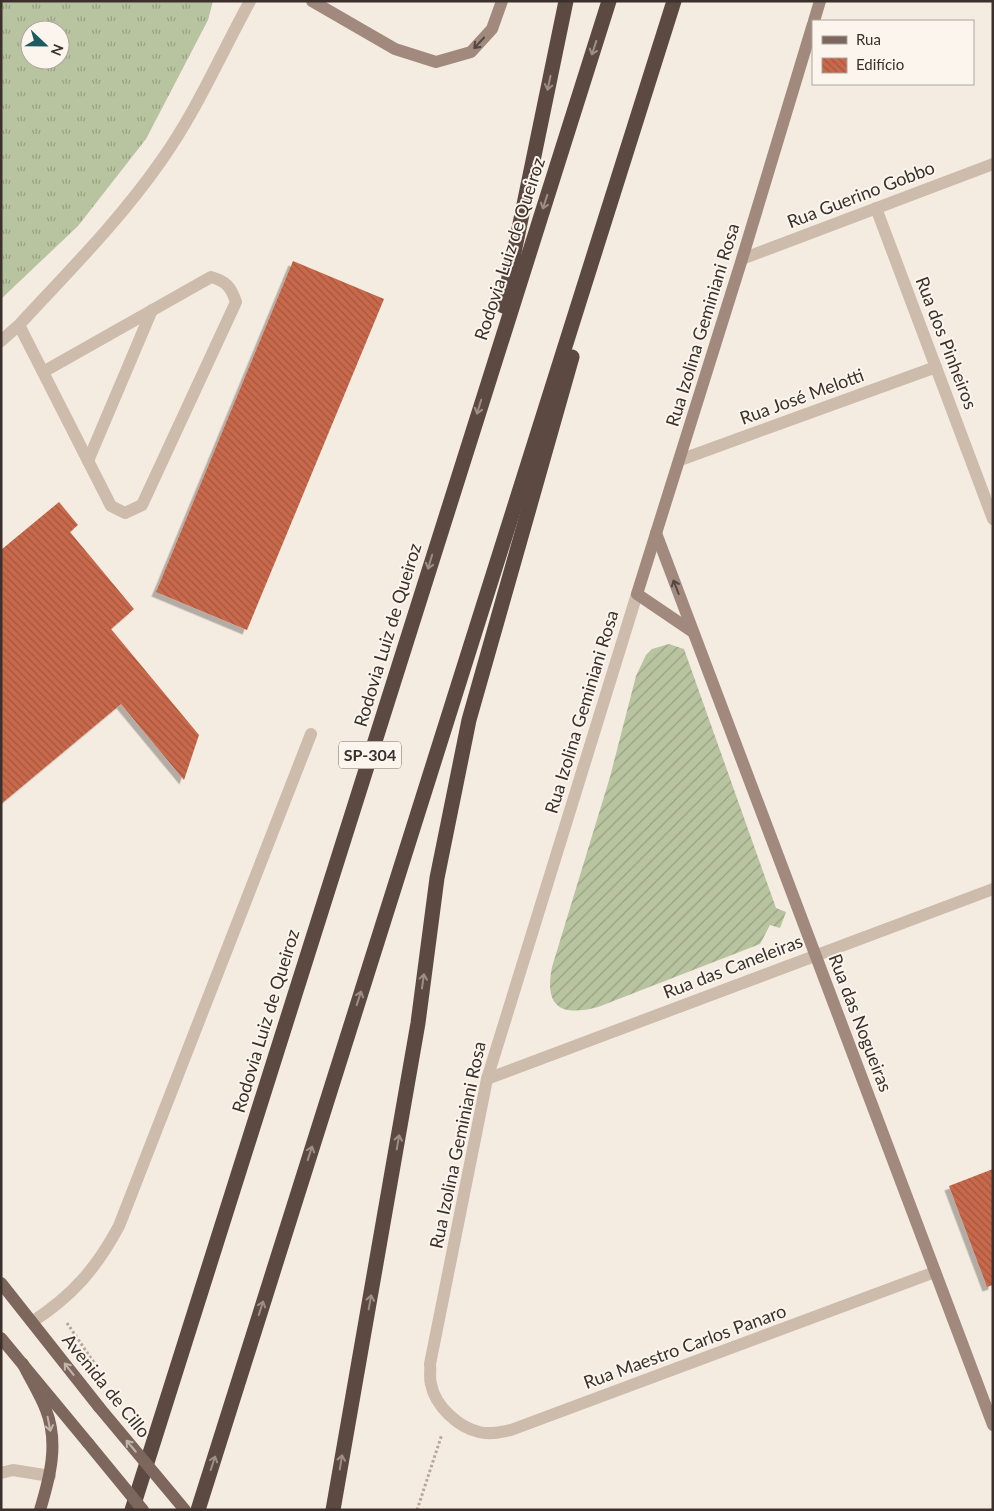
<svg xmlns="http://www.w3.org/2000/svg" width="994" height="1511" font-family="Lato,sans-serif">
  <defs>
    <pattern id="grass-tufts" width="24" height="20" patternUnits="userSpaceOnUse" patternTransform="scale(1.25)"><rect width="24" height="20" fill="#b8c4a0"/><path d="M3 7l-1-3M5 7V3M7 7l1-3M15 17l-1-3M17 17v-4M19 17l1-3" fill="none" stroke="#97a083"/></pattern>
    <pattern id="garden-furrows" width="10" height="10" patternUnits="userSpaceOnUse" patternTransform="scale(1.25)"><rect width="10" height="10" fill="#b8c4a0"/><path d="M-1 1l2-2M0 10L10 0M9 11l2-2" fill="none" stroke="#97a083"/></pattern>
    <pattern id="building-back-hatch" width="6" height="6" patternUnits="userSpaceOnUse" patternTransform="scale(1.25)"><rect width="6" height="6" fill="#c8694b"/><path d="M-1 5l2 2M0 0l6 6M5-1l2 2" fill="none" stroke="#a4573f"/></pattern>
    <filter id="shadow"><feDropShadow dx="-4.5" dy="4.5" stdDeviation="0" flood-color="#0004"/></filter>
  </defs>
  <rect width="100%" height="100%" fill="#f4ebe1"/>
  <path fill="url(#grass-tufts)" fill-rule="evenodd" d="M1 1H213L208 20 146 139 78 226 1 299ZM30 30H60V60H30Z"/>
  <path fill="url(#garden-furrows)" d="M669 644 684 649 776 908 786 912 780 928 770 925 760 944 598 1007C561 1017 544 1007 552 967L610 777 636 676 646 655 652 649Z"/>
  <g fill="url(#building-back-hatch)" filter="url(#shadow)">
    <polygon points="293,261 384,299 247,630 156,592"/>
    <polygon points="59,502 78,525 70,532 134,609 111,629 199,735 184,780 121,704 1,804 1,550"/>
    <polygon points="993,1169 993,1285 987,1287 949,1186"/>
  </g>
  <g fill="none" stroke-linecap="round" stroke-linejoin="round">
    <g stroke="#b9a596" stroke-width="3" stroke-dasharray="2.5 2.5" stroke-linecap="butt">
      <polyline points="67,1323 97,1367"/>
      <polyline points="417,1510 442,1434"/>
    </g>
    <g stroke="#cdbbac" stroke-width="12">
      <path d="M19 325 111 506 125 513 142 505 236 302C231 287 226 281 211 277L43 372"/>
      <path d="M1 341 19 325C68 272 120 220 161 161 196 112 221 54 250 1"/>
      <polyline points="88,461 152,310"/>
      <path d="M32 1322C72 1296 96 1269 119 1226L311 734"/>
      <polyline points="1,1473 13,1470 50,1476"/>
    </g>
    <g stroke="#cdbbac" stroke-width="12">
      <polyline points="876,208 993,519"/>
      <polyline points="742,259 993,164"/>
      <polyline points="680,460 936,367"/>
      <path d="M637 594 487 1079 430 1364C431 1370 429 1378 431 1384 435 1406 458 1427 479 1432 490 1435 500 1432 511 1430L935 1272"/>
      <polyline points="487,1079 993,889"/>
    </g>
    <g stroke="#a18a7d" stroke-width="12">
      <polyline points="312,1 395,49 436,62 471,52 492,29 502,1"/>
      <polyline points="814,21 820,1"/>
      <polyline points="656,533 993,1425"/>
      <polyline points="693,632 637,594 742,259 813,24"/>
    </g>
    <g stroke="#7d675c" stroke-width="12">
      <polyline points="1,1283 99,1407"/>
      <polyline points="1,1338 88,1443"/>
      <path d="M23 1364C30 1379 40 1394 46 1410 59 1443 50 1477 40 1510"/>
    </g>
    <g stroke="#5c4a42" stroke-width="15">
      <polyline points="503,306 566,1"/>
      <polyline points="132,1510 609,1"/>
      <polyline points="198,1510 674,1"/>
      <polyline points="333,1510 418,1023 437,878 469,720 572,357"/>
    </g>
    <g stroke="#7d675c" stroke-width="12">
      <polyline points="99,1407 185,1510"/>
      <polyline points="88,1443 143,1510"/>
    </g>
  </g>
  <defs><path id="oneway-shaft" d="M-6 0H5M1.5-3L5.5 0L1.5 3" fill="none" stroke-width="1.6" stroke-linecap="round" stroke-linejoin="round" transform="scale(1.25)"/></defs>
  <g stroke="#544640">
    <use href="#oneway-shaft" transform="translate(479 43) rotate(133)"/>
    <use href="#oneway-shaft" transform="translate(676 587) rotate(-111)"/>
  </g>
  <g stroke="#9c8e87">
    <use href="#oneway-shaft" transform="translate(594 48) rotate(108)"/>
    <use href="#oneway-shaft" transform="translate(549 83) rotate(102)"/>
    <use href="#oneway-shaft" transform="translate(545 202) rotate(108)"/>
    <use href="#oneway-shaft" transform="translate(479 407) rotate(107)"/>
    <use href="#oneway-shaft" transform="translate(430 562) rotate(107)"/>
    <use href="#oneway-shaft" transform="translate(423 981) rotate(-82)"/>
    <use href="#oneway-shaft" transform="translate(359 998) rotate(-72)"/>
    <use href="#oneway-shaft" transform="translate(398 1142) rotate(-80)"/>
    <use href="#oneway-shaft" transform="translate(310 1153) rotate(-72)"/>
    <use href="#oneway-shaft" transform="translate(370 1302) rotate(-80)"/>
    <use href="#oneway-shaft" transform="translate(261 1308) rotate(-72)"/>
    <use href="#oneway-shaft" transform="translate(341 1462) rotate(-81)"/>
    <use href="#oneway-shaft" transform="translate(213 1463) rotate(-72)"/>
  </g>
  <g stroke="#c2b5ac">
    <use href="#oneway-shaft" transform="translate(69 1369) rotate(-128)"/>
    <use href="#oneway-shaft" transform="translate(49 1424) rotate(79)"/>
    <use href="#oneway-shaft" transform="translate(131 1446) rotate(-130)"/>
  </g>
  <g text-anchor="middle" stroke-width="4" stroke-linejoin="round" paint-order="stroke">
    <rect fill="#fbf5ee" stroke="#756b66" stroke-width="1" x="339" y="741.5" width="62" height="27" rx="4"/>
    <g font-size="16" font-weight="bold" fill="#3b302b">
      <text x="370" y="761">SP-304</text>
    </g>
    <g font-size="18" fill="#3b302b" stroke="#fbf5ee">
      <text transform="translate(861 195) rotate(-21)" y="6">Rua Guerino Gobbo</text>
      <text transform="translate(510 249) rotate(-72)" y="6">Rodovia Luiz de Queiroz</text>
      <text transform="translate(703 325) rotate(-73)" y="6">Rua Izolina Geminiani Rosa</text>
      <text transform="translate(946 343) rotate(69)" y="6">Rua dos Pinheiros</text>
      <text transform="translate(802 397) rotate(-20)" y="6">Rua José Melotti</text>
      <text transform="translate(388 635) rotate(-73)" y="6">Rodovia Luiz de Queiroz</text>
      <text transform="translate(582 712) rotate(-73)" y="6">Rua Izolina Geminiani Rosa</text>
      <text transform="translate(733 967) rotate(-21)" y="6">Rua das Caneleiras</text>
      <text transform="translate(266 1021) rotate(-73)" y="6">Rodovia Luiz de Queiroz</text>
      <text transform="translate(860 1023) rotate(69)" y="6">Rua das Nogueiras</text>
      <text transform="translate(458 1145) rotate(-78)" y="6">Rua Izolina Geminiani Rosa</text>
      <text transform="translate(685 1347) rotate(-20)" y="6">Rua Maestro Carlos Panaro</text>
      <text transform="translate(106 1386) rotate(51)" y="6">Avenida de Cillo</text>
    </g>
  </g>
  <rect width="994" height="1511" fill="none" stroke="#3b302b" stroke-width="5"/>
  <rect x="812" y="20" width="162" height="65" fill="#fbf5ee" stroke="#aea6a0"/>
  <rect x="822" y="36" width="25" height="8" fill="#7d675c" stroke="#aea6a0"/>
  <text x="856" y="45" font-size="15" fill="#3b302b">Rua</text>
  <rect x="822" y="58" width="25" height="15" fill="url(#building-back-hatch)" stroke="#aea6a0"/>
  <text x="856" y="70" font-size="15" fill="#3b302b">Edifício</text>
  <g transform="translate(45 45) rotate(112)"><circle r="24" fill="#fbf5ee" stroke="#aea6a0"/>
  <path d="M0-4L9 19L0 12L-9 19Z" fill="#1f5a5e"/>
  <text y="-8" font-size="14" font-weight="bold" text-anchor="middle" fill="#3b302b">N</text>
  </g>
</svg>
